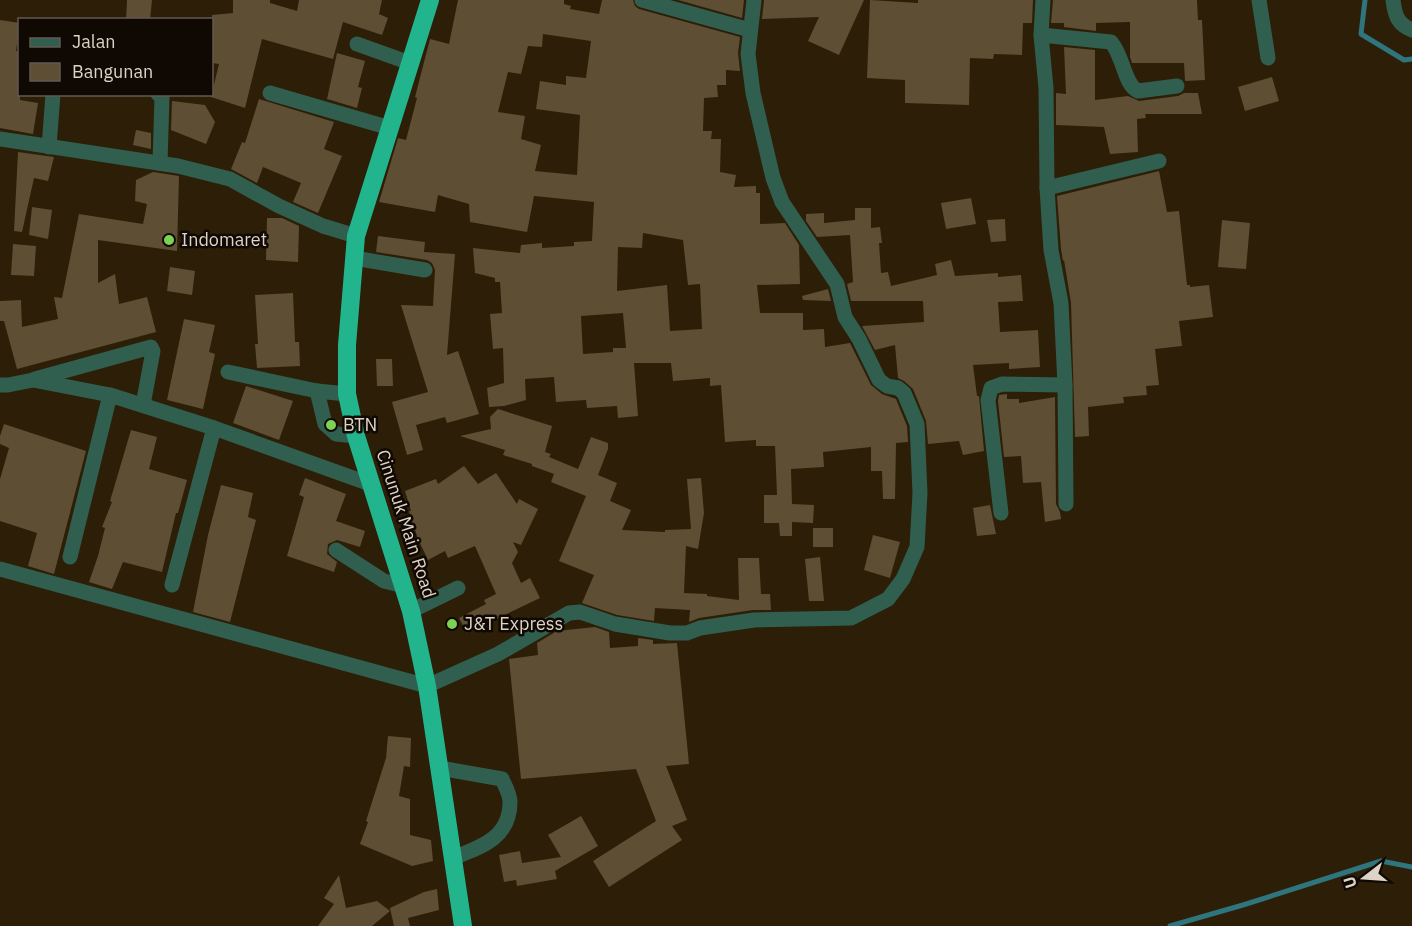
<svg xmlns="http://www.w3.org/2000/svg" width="1412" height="926" font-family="'IBM Plex Sans',sans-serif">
  <rect width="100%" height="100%" fill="#2d1e07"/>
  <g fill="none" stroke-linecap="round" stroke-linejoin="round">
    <g stroke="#2f757d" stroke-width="5">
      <polyline points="1365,0 1361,34 1404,60 1412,59"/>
      <polyline points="1170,926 1243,905 1381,861 1412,867"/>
    </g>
  </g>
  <g fill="#5d4e34" fill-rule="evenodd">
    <polygon points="127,0 152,0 150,20 126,20"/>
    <polygon points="233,0 270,0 270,3 297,11 299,0 382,0 379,14 388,18 382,35 343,22 333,59 262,39 245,108 211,97 219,64 212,63 212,15 233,13"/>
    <path d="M458 0H564V4L571 6 570 9 599 14 602 0H633L635 6 639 9 740 37 738 53 740 71 726 70V85H717L718 97 704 98 703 131H712L711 139H721L720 172 736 175 734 187 756 186V193H760V224L785 223 799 245 800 284 757 285 760 313H803V330L824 329 825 347 850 343 871 385 882 394 896 399 907 426 908 442 896 443 895 499H883L882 471H871V447L823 452 824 467 791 469 792 504 814 505 813 523 792 522V536H780L779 523H764V495H777L775 446H756V440L725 442 721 385 710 386V378L673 381 671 363H634L638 416 618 418 617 406 587 408 586 400 556 402 554 377 525 379 526 400 504 406 489 407 487 388 504 383 503 348 493 349 490 314 502 313 500 282H495V278L475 273 473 248 520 253 521 245 542 243V248L574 246V242L592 241 594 202 534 196 527 232 470 222 469 204 438 195 435 212 379 202 398 138 406 140 417 98 415 97 430 39 449 44ZM543 34 591 41 586 78 566 76V85L540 81 536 109 580 115 577 175 535 171 541 145 521 139 525 116 498 112 508 72 521 74 528 46 542 47ZM643 233 683 240 688 285 700 284 702 329 670 331 667 285 617 291 618 247 642 248ZM623 313 626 348H613V352L583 354 581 316Z"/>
    <polygon points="678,0 744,0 742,18"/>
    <polygon points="764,0 864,0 839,55 808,41 819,17 762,19"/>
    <polygon points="870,0 918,3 918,0 1033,0 1032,23 1023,23 1022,55 994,54 993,59 970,58 969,105 905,103 905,80 867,78"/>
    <polygon points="1053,0 1197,0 1198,20 1202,20 1205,80 1185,81 1184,63 1132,63 1130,57 1130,22 1096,23 1096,31 1064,27 1064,23 1051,23"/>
    <polygon points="0,20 20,23 16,51 20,51 20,100 38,103 33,134 0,128"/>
    <polygon points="1064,47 1095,50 1095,100 1128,96 1139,101 1178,96 1184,93 1198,93 1202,114 1145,114 1146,118 1137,119 1138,152 1110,154 1104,127 1056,125 1056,93 1066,94"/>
    <polygon points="337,53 365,61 358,87 362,88 357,108 327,99"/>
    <polygon points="1272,77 1279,101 1245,111 1238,87"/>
    <polygon points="259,99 334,122 324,149 342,156 318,213 293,202 301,183 263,167 257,183 231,169 242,142 245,143"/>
    <polygon points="172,101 205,105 215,122 206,144 171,130"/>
    <polygon points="136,130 151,133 151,149 133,145"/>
    <polygon points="18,152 54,157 48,181 34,178 22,232 14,231"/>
    <polygon points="1159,171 1167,212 1179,211 1187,285 1190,285 1190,287 1209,285 1213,317 1179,321 1182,346 1155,349 1159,385 1146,386 1147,395 1123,397 1124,403 1088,407 1089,436 1075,437 1071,303 1064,260 1063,261 1061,249 1057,196"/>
    <polygon points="153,172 179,176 177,251 98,240 98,283 115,274 119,304 147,297 156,332 17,369 4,321 0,321 0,301 21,300 22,327 58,319 54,297 62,298 79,214 143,224 147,204 135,201 136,180"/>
    <polygon points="971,198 976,224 946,229 941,203"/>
    <polygon points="32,207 52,210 48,239 29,235"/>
    <polygon points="855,208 871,208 871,228 880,227 882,243 879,243 881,273 888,272 891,286 937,275 935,264 951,260 955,276 998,273 998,277 1021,275 1023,301 998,302 1000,332 1038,330 1040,367 1009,369 1009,363 973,365 977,396 979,396 984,451 963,455 959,441 928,444 926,421 913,389 904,381 898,378 895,345 875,350 862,326 924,322 923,301 851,301 847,284 853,282 850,235 817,237 806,221 806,214 824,213 824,223 855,220"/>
    <polygon points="267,218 282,218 299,226 298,262 266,260"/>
    <polygon points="1005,219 1006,241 991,242 987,220"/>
    <polygon points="1222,220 1250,223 1246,269 1218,267"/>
    <polygon points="378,236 425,242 424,252 455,254 447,355 458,351 479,414 447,423 445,417 416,425 423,450 407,455 392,402 428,392 401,305 433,306 435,270 432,263 427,260 376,252"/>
    <polygon points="13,244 36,246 34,276 11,275"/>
    <polygon points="170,267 195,271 192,295 167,291"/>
    <polygon points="828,289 831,301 803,300 802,296"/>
    <polygon points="293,293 295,342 299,342 300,366 257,368 255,344 258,344 255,295"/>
    <polygon points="184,319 215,325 209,352 215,354 203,409 167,400"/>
    <polygon points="376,359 392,359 393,386 377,386"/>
    <polygon points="246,386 293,401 279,440 233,423"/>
    <polygon points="1007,394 1007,399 1019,399 1019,403 1055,397 1056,504 1060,512 1061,519 1045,522 1041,482 1023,483 1021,456 1004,457 998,401 999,395"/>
    <polygon points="498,409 552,426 545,452 551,454 549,457 578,469 591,437 608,443 608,449 598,475 617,483 610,501 631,510 622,530 665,532 665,530 691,529 687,479 701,478 704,513 698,549 686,546 684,593 707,594 707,596 739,600 738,558 759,558 761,594 770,594 771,610 753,610 699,618 689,622 690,610 655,608 654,621 617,615 582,603 594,575 559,561 586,496 551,482 554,474 532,466 532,464 503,455 505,450 460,436 491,429 490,417"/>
    <polygon points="4,424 86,451 54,574 28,566 37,533 0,521 0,479 9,448 0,444 0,436"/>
    <polygon points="131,430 157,437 149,469 187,480 178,513 176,513 162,572 123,562 112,589 89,582 98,556 105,528 102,527 112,502 110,501"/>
    <polygon points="464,466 478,484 496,473 517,504 519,499 538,509 521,545 513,542 518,552 512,563 521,583 530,578 540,598 467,633 459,618 486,604 484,600 496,594 475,546 448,558 445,551 428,560 418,539 409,511 411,511 405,491 436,479 438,484"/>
    <polygon points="305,478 346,494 336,521 365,531 360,547 337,540 328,544 327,554 337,562 334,572 287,556 304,497 299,495"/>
    <polygon points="221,485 253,493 248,517 256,520 230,622 193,612 208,535"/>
    <polygon points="990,505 996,534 977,536 973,508"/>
    <rect x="813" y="528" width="20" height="19"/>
    <polygon points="873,535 900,542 890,578 864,570"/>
    <polygon points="820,557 824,601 809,601 805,559"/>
    <polygon points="595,627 609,632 610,648 638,646 638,638 653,640 653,644 677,643 689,764 666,766 687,820 672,826 682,840 609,887 593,861 656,821 636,769 521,779 509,659 538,655 537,643 557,631"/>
    <polygon points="388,736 411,738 410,767 404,766 399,796 410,799 410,835 431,840 433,861 412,866 360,844 368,822 366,821 386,758"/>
    <polygon points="581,816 598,846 555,871 557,879 517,886 516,880 504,882 499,855 520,851 522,863 561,857 548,835"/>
    <polygon points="339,875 346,908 377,901 390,911 372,926 318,926 334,904 324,898"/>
    <polygon points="437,889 439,910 408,918 410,926 394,926 390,908 424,892"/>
  </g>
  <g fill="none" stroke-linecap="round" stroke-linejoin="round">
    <g stroke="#305f4f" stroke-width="15">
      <polyline points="642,0 750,30"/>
      <polyline points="1043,0 1041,35 1046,88 1047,188 1051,250 1061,303 1065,385 1066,504"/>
      <polyline points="1259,0 1268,58"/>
      <path d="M1393 0C1395 15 1397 24 1412 30"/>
      <path d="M1041 35 1111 42C1124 57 1124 85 1138 91L1177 86"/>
      <polyline points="357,44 410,63"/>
      <polyline points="270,93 390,128"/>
      <polyline points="158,94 162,97 160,163"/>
      <polyline points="0,139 178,166 230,179 279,206 323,226 356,236"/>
      <polyline points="49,147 53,94"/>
      <polyline points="1047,188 1159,161"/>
      <polyline points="354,258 425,270"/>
      <polyline points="228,372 317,391 347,394"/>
      <polyline points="35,379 151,347 153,351 143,405"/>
      <polyline points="0,385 8,385 33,380 110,395 214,428 370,484"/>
      <polyline points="317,391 325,424 336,434 356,436"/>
      <polyline points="1001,513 988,400 991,388 1002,384 1065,385"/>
      <polyline points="336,550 384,581 404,586"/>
      <polyline points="70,557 110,395"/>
      <polyline points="0,569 427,686 498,654 569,613 580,612 615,624 670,633 687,633 700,628 754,620 851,618 888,599 903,579 917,547 920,493 917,424 904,393 898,388 887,386 879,380 859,339 845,317 837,284 782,202 773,178 753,93 748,54 754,0"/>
      <polyline points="172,585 214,428"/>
      <polyline points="411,611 458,588"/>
      <path d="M440 768 502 779C505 786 510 794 510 802 510 838 481 847 453 858"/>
    </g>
    <polyline stroke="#22b48d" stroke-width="18" points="430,0 356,236 347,345 347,394 356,436 411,611 427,686 463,926"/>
  </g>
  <g fill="#7dd154" stroke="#100903" stroke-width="2">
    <circle cx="169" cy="240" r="6"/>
    <circle cx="331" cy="425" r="6"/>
    <circle cx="452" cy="624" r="6"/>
  </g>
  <g text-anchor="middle" stroke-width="5" stroke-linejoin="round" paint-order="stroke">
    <g font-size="18" fill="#ddd3c6" stroke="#100903" text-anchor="start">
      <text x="181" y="246">Indomaret</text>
      <text x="343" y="431">BTN</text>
      <text x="464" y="630">J&amp;T Express</text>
    </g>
    <g font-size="18" fill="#ddd3c6" stroke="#100903">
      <text transform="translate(406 524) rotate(72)" y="6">Cinunuk Main Road</text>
    </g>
  </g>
  <rect x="18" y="18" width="195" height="78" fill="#100903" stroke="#625a51" stroke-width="1.5"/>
  <rect x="30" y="38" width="30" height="9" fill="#305f4f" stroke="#625a51" stroke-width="1.5"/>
  <text x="72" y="48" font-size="18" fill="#ddd3c6">Jalan</text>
  <rect x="30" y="63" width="30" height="18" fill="#5d4e34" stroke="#625a51" stroke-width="1.5"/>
  <text x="72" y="78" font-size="18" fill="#ddd3c6">Bangunan</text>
  <g transform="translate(1364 878) rotate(253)" stroke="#100903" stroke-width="4.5" paint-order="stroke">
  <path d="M0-4.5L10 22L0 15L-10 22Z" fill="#ddd3c6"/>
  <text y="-9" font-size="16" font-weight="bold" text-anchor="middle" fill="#ddd3c6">U</text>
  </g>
</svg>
